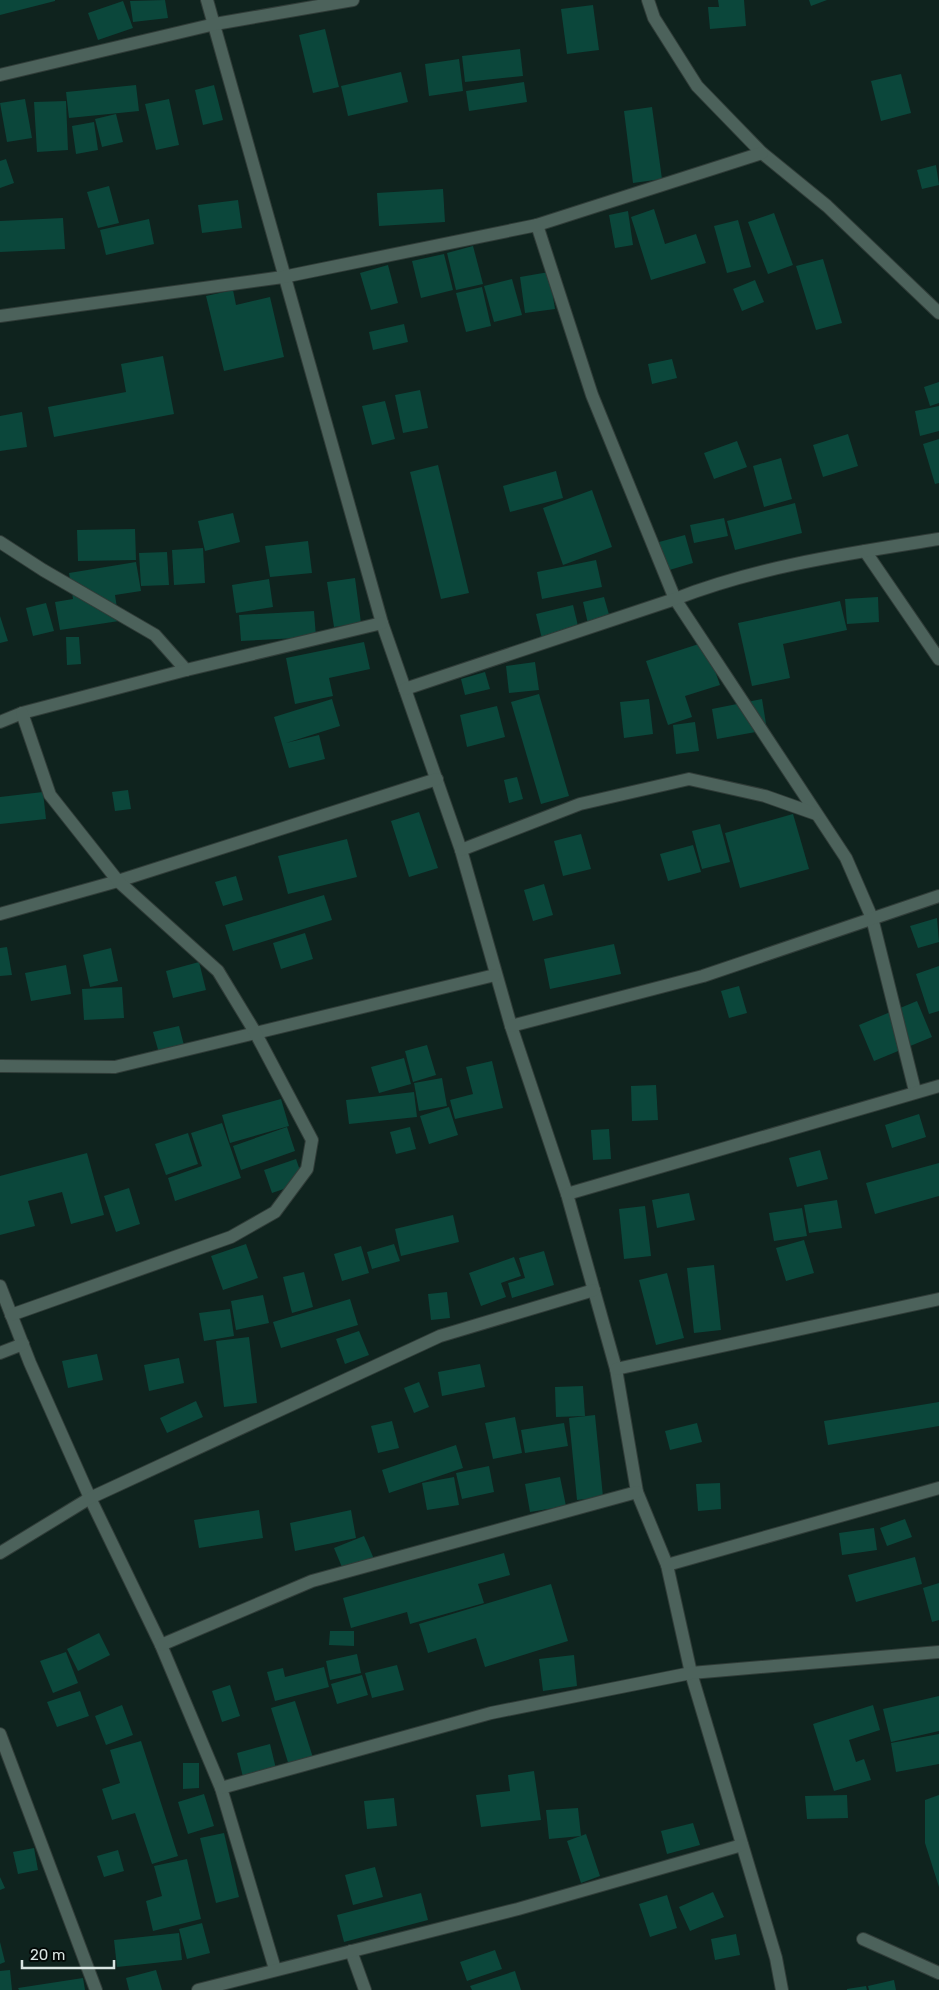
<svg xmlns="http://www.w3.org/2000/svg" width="939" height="1990" font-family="Rubik,sans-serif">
  <rect width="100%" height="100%" fill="#0f231e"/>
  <g fill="#0b473b">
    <polygon points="0,0 55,0 55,1 0,15"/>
    <polygon points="165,0 168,18 133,22 130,1"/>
    <polygon points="718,0 744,0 746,26 710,29 708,7 719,7"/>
    <polygon points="809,0 827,0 811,6"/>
    <polygon points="123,1 133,28 98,40 88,13"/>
    <polygon points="593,5 599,50 567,54 561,9"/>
    <polygon points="325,29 339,87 313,93 299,35"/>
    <polygon points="520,49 523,76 465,82 462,56"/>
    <polygon points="459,59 463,91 429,96 425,64"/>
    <polygon points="401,72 408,102 348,116 341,86"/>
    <polygon points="901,74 911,113 881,121 871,81"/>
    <polygon points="524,82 527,102 469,111 466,91"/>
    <polygon points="136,85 139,111 69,118 66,92"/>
    <polygon points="214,85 223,120 203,125 195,90"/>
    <polygon points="25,99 32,138 7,142 0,103"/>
    <polygon points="169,99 179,145 156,150 145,104"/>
    <polygon points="66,101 68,150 37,152 34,102"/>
    <polygon points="652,107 662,179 633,183 624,111"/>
    <polygon points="116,114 123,142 102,147 95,119"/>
    <polygon points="94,122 98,150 76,154 72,126"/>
    <polygon points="6,159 14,183 0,188 0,161"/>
    <polygon points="936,165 939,185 922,189 917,170"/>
    <polygon points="109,186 119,223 98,228 87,192"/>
    <polygon points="443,189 445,222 379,226 377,193"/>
    <polygon points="238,200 242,228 202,233 198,205"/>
    <polygon points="654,209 665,244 696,234 706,263 651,280 631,217"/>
    <polygon points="628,211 633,245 615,248 609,215"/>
    <polygon points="774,213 793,265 768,274 748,222"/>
    <polygon points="63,218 65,249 0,252 0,221"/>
    <polygon points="149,219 154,244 106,255 100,230"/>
    <polygon points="738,220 751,267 727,273 714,226"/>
    <polygon points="473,246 483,284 456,290 447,253"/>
    <polygon points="444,254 453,290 421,298 412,261"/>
    <polygon points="823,259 842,323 816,330 796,266"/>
    <polygon points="388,265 398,303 371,310 360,273"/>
    <polygon points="549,272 555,309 525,313 520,277"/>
    <polygon points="512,279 522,315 494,322 484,286"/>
    <polygon points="755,280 764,302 742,311 733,289"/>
    <polygon points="482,287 491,326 466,332 456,293"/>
    <polygon points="233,290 236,305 270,297 284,357 224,371 206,296"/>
    <polygon points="404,324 408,342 373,350 369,332"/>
    <polygon points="163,356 174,414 54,437 48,407 126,392 121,364"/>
    <polygon points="672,359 677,378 652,384 648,364"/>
    <polygon points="939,382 939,403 930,406 924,387"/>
    <polygon points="420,390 428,428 403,433 395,395"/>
    <polygon points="385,401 395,439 372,445 362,406"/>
    <polygon points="939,406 939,431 920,436 915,411"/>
    <polygon points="22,412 27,447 0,451 0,416"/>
    <polygon points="848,434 858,466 823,477 813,445"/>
    <polygon points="939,439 939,483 935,484 923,444"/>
    <polygon points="737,441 747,467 714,479 704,453"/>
    <polygon points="781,458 792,499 764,507 753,466"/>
    <polygon points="438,465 469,593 441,599 410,472"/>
    <polygon points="556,471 563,498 510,512 503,486"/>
    <polygon points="592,490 612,547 563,565 543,508"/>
    <polygon points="795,503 802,533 735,550 727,521"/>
    <polygon points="233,513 240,542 205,551 198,521"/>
    <polygon points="724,518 728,536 694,543 690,525"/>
    <polygon points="135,529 136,560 78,561 77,530"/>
    <polygon points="685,535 693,563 666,571 659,542"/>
    <polygon points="308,541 312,573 270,577 265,546"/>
    <polygon points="203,548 205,583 174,585 172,550"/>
    <polygon points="167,552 169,585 141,586 139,553"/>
    <polygon points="596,560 602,587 542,599 537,572"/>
    <polygon points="136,562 141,591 115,595 119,621 60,630 55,602 73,599 69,573"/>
    <polygon points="355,578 361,623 334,627 327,582"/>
    <polygon points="269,579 273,607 236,613 232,585"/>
    <polygon points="604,597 610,618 588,624 583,602"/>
    <polygon points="878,597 879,622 847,624 845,599"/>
    <polygon points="840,601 847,630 783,644 790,678 752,686 738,623"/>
    <polygon points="46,603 54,631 33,636 26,608"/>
    <polygon points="573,605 579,630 542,639 536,614"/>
    <polygon points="314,611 316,637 241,641 239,615"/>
    <polygon points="0,616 8,641 0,643"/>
    <polygon points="66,637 79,637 81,664 67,665"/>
    <polygon points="364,642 370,669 329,678 333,696 295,704 286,658"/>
    <polygon points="705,642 720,685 685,696 692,717 668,725 646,661"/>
    <polygon points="535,662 539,690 509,693 506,666"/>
    <polygon points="485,672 490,689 465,695 461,679"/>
    <polygon points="539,694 569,796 541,804 511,702"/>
    <polygon points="332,699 340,726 286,743 319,735 325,759 289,768 274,717"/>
    <polygon points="649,699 653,734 624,738 620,702"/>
    <polygon points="762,699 767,730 717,739 712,709"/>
    <polygon points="497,706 505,737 467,747 460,715"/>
    <polygon points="695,722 699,751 676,754 673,725"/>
    <polygon points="517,777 523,799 509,803 504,780"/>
    <polygon points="128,790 131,809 115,811 112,792"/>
    <polygon points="43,792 46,819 0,824 0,797"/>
    <polygon points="419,812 438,868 409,877 391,821"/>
    <polygon points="793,814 809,869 740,888 725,833"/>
    <polygon points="720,824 730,862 702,869 692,831"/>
    <polygon points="581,834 591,869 563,876 554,841"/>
    <polygon points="347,839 357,877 288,894 278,856"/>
    <polygon points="693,845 701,872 668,881 660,854"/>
    <polygon points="236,876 243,900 223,906 215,882"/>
    <polygon points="544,884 553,915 533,921 524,890"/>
    <polygon points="324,895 332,920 233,951 225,925"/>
    <polygon points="937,918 939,942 918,948 910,926"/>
    <polygon points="305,933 313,959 281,969 273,943"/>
    <polygon points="614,944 621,974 550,989 544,959"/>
    <polygon points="7,947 12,975 0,976 0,948"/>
    <polygon points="111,948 118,981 90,987 83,955"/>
    <polygon points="199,962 206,990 173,998 166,971"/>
    <polygon points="66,965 71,994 31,1001 25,973"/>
    <polygon points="939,966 939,1011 929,1014 916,974"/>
    <polygon points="739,986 747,1013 729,1018 721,991"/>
    <polygon points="122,987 124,1018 84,1020 82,989"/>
    <polygon points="917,1001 932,1037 874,1061 859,1025"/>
    <polygon points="179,1026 186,1053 161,1060 153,1032"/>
    <polygon points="427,1045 436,1075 413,1082 405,1051"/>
    <polygon points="404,1058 411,1084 379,1093 371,1067"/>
    <polygon points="492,1061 503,1108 455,1119 450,1100 473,1094 466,1067"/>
    <polygon points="442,1078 447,1106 419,1111 414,1083"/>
    <polygon points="656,1085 658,1120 632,1121 631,1086"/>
    <polygon points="414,1092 417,1117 349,1124 346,1100"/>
    <polygon points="281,1099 289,1126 230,1143 222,1115"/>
    <polygon points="449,1107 458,1135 429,1144 420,1116"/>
    <polygon points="919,1114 926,1137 892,1148 885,1125"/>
    <polygon points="222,1123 241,1178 175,1201 168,1178 202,1166 191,1133"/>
    <polygon points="287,1127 295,1151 241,1170 233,1146"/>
    <polygon points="410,1127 416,1149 396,1154 390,1132"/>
    <polygon points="609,1129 611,1159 593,1160 591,1130"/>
    <polygon points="188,1133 198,1164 166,1175 155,1144"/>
    <polygon points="820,1150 828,1179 797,1187 789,1158"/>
    <polygon points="87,1153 104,1215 71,1224 62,1192 28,1201 35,1226 0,1235 0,1176"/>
    <polygon points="296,1159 304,1182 272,1193 264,1170"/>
    <polygon points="939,1163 939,1196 875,1214 866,1183"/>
    <polygon points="129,1188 140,1224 116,1232 104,1196"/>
    <polygon points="689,1193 695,1220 657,1228 652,1200"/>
    <polygon points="837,1200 842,1228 809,1233 804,1205"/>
    <polygon points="645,1206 651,1256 624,1259 619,1209"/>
    <polygon points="802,1208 807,1236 774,1241 769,1213"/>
    <polygon points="453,1215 459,1242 401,1256 395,1229"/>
    <polygon points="804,1240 814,1273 786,1281 776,1248"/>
    <polygon points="246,1244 258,1278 223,1290 211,1256"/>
    <polygon points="394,1244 400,1261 372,1269 367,1252"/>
    <polygon points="361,1246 369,1273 342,1281 334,1254"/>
    <polygon points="544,1251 554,1285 512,1298 508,1283 525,1278 519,1258"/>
    <polygon points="514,1257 521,1276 501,1283 506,1297 481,1306 469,1273"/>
    <polygon points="714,1265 721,1330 694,1333 687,1268"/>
    <polygon points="304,1272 313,1307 292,1313 283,1277"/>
    <polygon points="667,1273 684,1338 656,1345 639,1280"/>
    <polygon points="447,1292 450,1318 431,1320 428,1294"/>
    <polygon points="263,1295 269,1323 236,1330 231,1301"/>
    <polygon points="350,1299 358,1325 281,1348 273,1322"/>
    <polygon points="230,1309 234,1336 204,1341 199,1313"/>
    <polygon points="359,1331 369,1355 345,1364 336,1339"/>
    <polygon points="249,1337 257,1403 224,1407 216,1341"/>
    <polygon points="97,1354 103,1380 68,1388 62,1361"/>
    <polygon points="179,1358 184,1383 149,1391 144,1365"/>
    <polygon points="480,1364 485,1387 442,1396 438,1372"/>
    <polygon points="419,1382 429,1407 414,1413 404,1388"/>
    <polygon points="583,1386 585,1416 556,1417 555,1387"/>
    <polygon points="196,1401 203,1417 167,1433 160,1418"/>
    <polygon points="939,1402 939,1426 828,1445 824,1421"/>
    <polygon points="595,1415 603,1497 577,1500 569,1418"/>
    <polygon points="515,1417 522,1453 493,1459 485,1423"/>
    <polygon points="392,1421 399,1448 378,1453 371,1426"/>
    <polygon points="564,1423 568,1446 525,1453 521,1430"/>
    <polygon points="697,1423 702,1442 670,1450 665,1431"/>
    <polygon points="456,1445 463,1468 389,1493 382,1470"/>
    <polygon points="489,1466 494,1492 462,1499 456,1473"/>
    <polygon points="454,1477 459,1505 427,1510 422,1483"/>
    <polygon points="560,1477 566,1506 530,1512 525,1484"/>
    <polygon points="720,1483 721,1509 698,1511 696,1484"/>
    <polygon points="259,1510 263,1538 199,1548 194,1520"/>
    <polygon points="351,1510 356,1538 295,1551 290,1523"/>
    <polygon points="905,1519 912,1537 887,1546 880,1528"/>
    <polygon points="874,1528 877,1550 842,1555 839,1533"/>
    <polygon points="364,1536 374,1559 344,1572 334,1548"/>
    <polygon points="504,1553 510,1575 478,1584 484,1603 410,1624 407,1612 351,1628 343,1598"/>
    <polygon points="915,1557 922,1584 856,1602 848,1575"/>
    <polygon points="939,1583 939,1620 932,1622 923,1588"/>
    <polygon points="551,1584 568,1641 485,1667 476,1638 428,1653 419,1624"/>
    <polygon points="330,1631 354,1631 354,1646 329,1645"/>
    <polygon points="99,1633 110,1655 78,1671 67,1649"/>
    <polygon points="66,1652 78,1683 53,1693 40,1661"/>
    <polygon points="357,1654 361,1673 330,1680 326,1661"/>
    <polygon points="574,1655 577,1686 543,1691 539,1659"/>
    <polygon points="397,1665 404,1690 372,1698 365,1673"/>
    <polygon points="324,1667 329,1687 275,1701 267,1672 283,1668 285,1677"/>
    <polygon points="362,1675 368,1695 337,1704 331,1684"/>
    <polygon points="230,1685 240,1716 222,1722 212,1691"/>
    <polygon points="80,1691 89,1716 57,1727 47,1702"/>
    <polygon points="939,1696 939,1731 891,1742 883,1709"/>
    <polygon points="295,1701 315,1764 291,1772 271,1708"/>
    <polygon points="122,1705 133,1735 106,1745 95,1716"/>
    <polygon points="873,1705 880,1730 849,1740 856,1762 864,1759 871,1780 834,1791 813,1724"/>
    <polygon points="939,1734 939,1764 896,1772 891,1743"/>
    <polygon points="141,1741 178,1856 152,1864 135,1813 112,1820 102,1789 120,1783 110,1750"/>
    <polygon points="270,1744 278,1777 245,1785 237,1753"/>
    <polygon points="183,1763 199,1763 199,1788 183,1789"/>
    <polygon points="534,1771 541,1820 481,1827 476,1795 510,1791 508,1775"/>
    <polygon points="204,1794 214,1826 188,1834 178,1802"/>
    <polygon points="847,1795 848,1818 807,1819 805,1796"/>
    <polygon points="939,1795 939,1887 925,1843 925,1800"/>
    <polygon points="394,1798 397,1826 367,1829 364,1801"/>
    <polygon points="578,1808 581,1836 549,1839 546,1810"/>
    <polygon points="693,1823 700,1845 667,1854 661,1831"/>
    <polygon points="224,1833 239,1897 216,1903 200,1838"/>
    <polygon points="586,1834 600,1876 581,1883 567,1841"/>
    <polygon points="34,1848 38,1870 18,1874 13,1852"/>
    <polygon points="118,1850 124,1871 104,1877 97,1856"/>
    <polygon points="187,1859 201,1919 153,1931 146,1901 162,1896 154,1866"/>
    <polygon points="375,1867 383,1897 353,1905 345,1875"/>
    <polygon points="0,1877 5,1888 0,1890"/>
    <polygon points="713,1892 724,1917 690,1931 679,1907"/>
    <polygon points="421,1893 428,1920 344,1942 337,1915"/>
    <polygon points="667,1895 677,1928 650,1937 639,1904"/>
    <polygon points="202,1923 210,1953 187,1959 179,1929"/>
    <polygon points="179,1933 182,1960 117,1967 114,1940"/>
    <polygon points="736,1934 740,1955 715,1960 711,1939"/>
    <polygon points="0,1942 5,1962 0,1964"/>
    <polygon points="495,1950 502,1969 467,1981 460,1962"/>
    <polygon points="10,1970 12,1990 0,1990 0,1971"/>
    <polygon points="156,1970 162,1990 129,1990 126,1978"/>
    <polygon points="515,1971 521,1990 472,1990 470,1986"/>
    <polygon points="83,1978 85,1990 19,1990 18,1988"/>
    <polygon points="894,1980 896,1990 869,1990 868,1986"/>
    <polygon points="866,1986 867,1990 847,1990 847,1989"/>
  </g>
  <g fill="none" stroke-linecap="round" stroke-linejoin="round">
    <defs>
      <g id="minor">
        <polyline points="207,0 382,623 461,850 511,1026 567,1194 616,1369 637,1492 667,1565 691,1673 776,1958 782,1990"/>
        <polyline points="648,0 654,18 697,86 762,153 827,206 939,313"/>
        <polyline points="0,75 215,24 353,0"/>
        <polyline points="537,225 592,395 675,599 846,858 872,918 915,1091"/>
        <polyline points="0,316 283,277 537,225 762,153"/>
        <polyline points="0,542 43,570 155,635 186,670"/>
        <polyline points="865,551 939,659"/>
        <path d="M405 689 675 599C759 566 851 553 939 539"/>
        <polyline points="0,722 22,713 186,670 382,623"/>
        <polyline points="461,850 580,804 689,779 765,796 816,814"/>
        <polyline points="0,914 118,881 437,779"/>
        <polyline points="511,1026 703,976 939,896"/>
        <polyline points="0,1066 115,1067 495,975"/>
        <polyline points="567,1194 939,1086"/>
        <polyline points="0,1286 30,1363 90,1498 161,1645 221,1788 275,1969"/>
        <polyline points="11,1315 231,1237 275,1212 307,1169 312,1140 255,1032 218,971 118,881 50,795 22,713"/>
        <polyline points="0,1353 23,1344"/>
        <polyline points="616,1369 939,1299"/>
        <polyline points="0,1553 90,1498 440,1336 594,1290"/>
        <polyline points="667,1565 939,1488"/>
        <polyline points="161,1645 312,1581 637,1492"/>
        <polyline points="0,1734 96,1990"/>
        <polyline points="221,1788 491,1713 691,1673 939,1652"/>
        <polyline points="863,1939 939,1973"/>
        <polyline points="351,1951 365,1990"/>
        <polyline points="198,1990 518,1909 742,1845"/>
      </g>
    </defs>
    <use href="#minor" stroke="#303c38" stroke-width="14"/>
    <use href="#minor" stroke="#4c625b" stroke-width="12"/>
  </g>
  <path d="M22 1960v8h92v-8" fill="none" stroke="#d8e4e1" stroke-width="2.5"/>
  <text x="30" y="1960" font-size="15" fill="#d8e4e1" stroke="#040a08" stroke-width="4" paint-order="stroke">20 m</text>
</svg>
